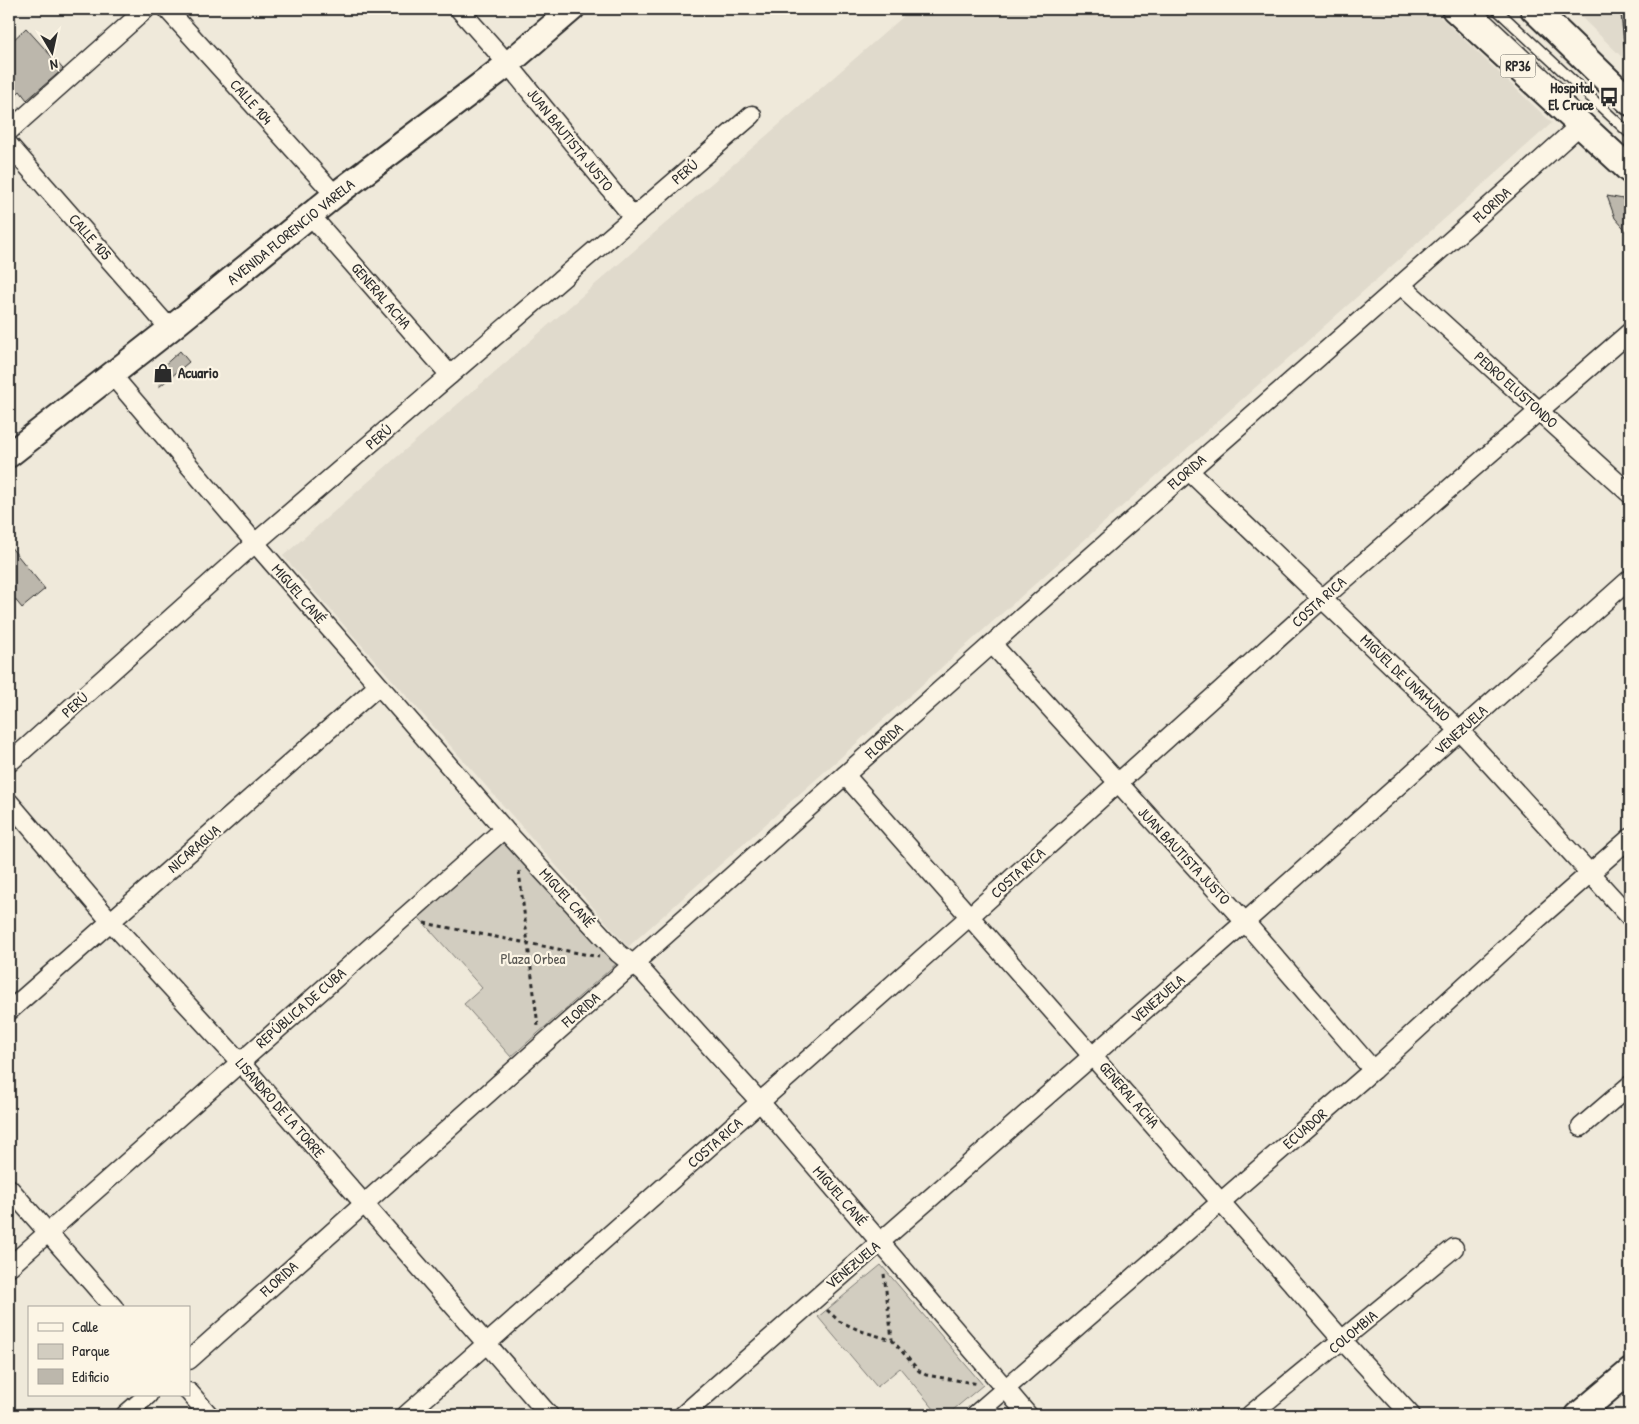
<svg xmlns="http://www.w3.org/2000/svg" width="1639" height="1424" font-family="'Patrick Hand',sans-serif">
  <rect width="100%" height="100%" fill="#efe9da"/>
  <filter id="ink" filterUnits="userSpaceOnUse"><feTurbulence type="fractalNoise" baseFrequency=".02" numOctaves="2"/><feDisplacementMap in="SourceGraphic" scale="10" xChannelSelector="R" yChannelSelector="G"/><feConvolveMatrix kernelMatrix="1 2 1 2 8 2 1 2 1" color-interpolation-filters="sRGB"/></filter>
  <g filter="url(#ink)">
    <g fill="#e0dacc">
      <polygon points="912,9 1432,9 1552,123 628,947 283,556"/>
      <polygon points="1578,9 1630,9 1630,65 1578,14"/>
    </g>
    <g fill="#d2cdc0" stroke="#7e7c76">
      <polygon points="502,839 616,964 511,1057 464,1004 482,988 413,911"/>
      <polygon points="881,1265 983,1385 947,1415 939,1415 900,1368 877,1387 818,1317"/>
    </g>
    <g fill="#bcb7ac" stroke="#2b2b2b">
      <polygon points="26,28 63,69 27,100 20,91 9,101 9,44"/>
      <polygon points="1607,196 1623,199 1630,203 1630,235 1615,218"/>
      <polygon points="180,351 189,362 159,387 161,368"/>
      <polygon points="9,545 45,589 22,608 9,592"/>
    </g>
    <g fill="none" stroke-linecap="round" stroke-linejoin="round">
      <defs>
        <g id="service">
          <polyline points="1476,9 1565,93"/>
          <polyline points="1496,9 1630,134"/>
          <polyline points="1626,9 1630,49"/>
        </g>
        <g id="minor">
          <polyline points="167,9 335,195"/>
          <polyline points="459,9 508,64 633,217"/>
          <polyline points="9,131 146,9"/>
          <polyline points="9,145 170,329"/>
          <polyline points="311,216 450,375"/>
          <polyline points="1402,286 1630,494"/>
          <polyline points="112,375 255,543 504,829 618,953 643,972 761,1103 1028,1415"/>
          <polyline points="1189,471 1460,731 1630,917"/>
          <polyline points="992,644 1245,922 1373,1070"/>
          <polyline points="9,763 255,543 752,115"/>
          <polyline points="845,775 1343,1341 1411,1415"/>
          <polyline points="9,802 111,922 240,1062 549,1415"/>
          <polyline points="9,1011 378,686"/>
          <polyline points="1581,1127 1630,1085"/>
          <polyline points="9,1188 114,1308"/>
          <polyline points="9,1267 504,829"/>
          <path d="M189 1360C456 1120 724 882 992 644 1188 470 1387 300 1581 124"/>
          <polyline points="189,1392 209,1415"/>
          <polyline points="125,1415 148,1395"/>
          <polyline points="406,1415 969,917 1322,599 1630,332"/>
          <polyline points="683,1415 1245,922 1630,579"/>
          <polyline points="975,1415 1373,1070 1532,924 1630,838"/>
          <polyline points="1250,1415 1454,1248"/>
        </g>
        <g id="secondary">
          <polyline points="9,455 170,329 335,195 508,64 572,9"/>
          <polyline points="1578,1415 1630,1371"/>
        </g>
        <g id="primary">
          <polyline points="1455,9 1630,170"/>
          <polyline points="1534,9 1630,102"/>
        </g>
      </defs>
      <use href="#service" stroke="#2b2b2b" stroke-width="12"/>
      <use href="#minor" stroke="#2b2b2b" stroke-width="21"/>
      <use href="#secondary" stroke="#2b2b2b" stroke-width="28"/>
      <use href="#primary" stroke="#2b2b2b" stroke-width="30"/>
      <g stroke="#2b2b2b" stroke-width="3" stroke-dasharray="4 4" stroke-linecap="butt">
        <polyline points="519,871 538,1026"/>
        <polyline points="424,923 599,957"/>
        <polyline points="884,1274 892,1339"/>
        <polyline points="827,1310 839,1321 861,1331 892,1340 919,1371 926,1375 979,1384"/>
      </g>
      <use href="#service" stroke="#fcf5e5" stroke-width="9"/>
      <use href="#minor" stroke="#fcf5e5" stroke-width="18"/>
      <use href="#secondary" stroke="#fcf5e5" stroke-width="24"/>
      <use href="#primary" stroke="#fcf5e5" stroke-width="26"/>
    </g>
  </g>
  <defs>
    <symbol id="bus-bare" viewBox="-9 -9 18 18"><path d="M-5-6H5V4H4V6H2V4H-2V6H-4V4H-5ZM-3.5-4V0h7V-4ZM-3.5 1.2v1.5H-2V1.2ZM2 1.2v1.5H3.5V1.2Z" fill="#2b2b2b" stroke="#fcf5e5" stroke-width="2.5" paint-order="stroke"/></symbol>
    <symbol id="shop-bare" viewBox="-9 -9 18 18"><path d="M-5-2.5h2.3a2.7 3.5 0 0 1 5.4 0H5L5.5 6h-11ZM-1.5-2.5h3a1.5 2.3 0 0 0-3 0Z" fill="#2b2b2b" stroke="#fcf5e5" stroke-width="2.5" paint-order="stroke"/></symbol>
  </defs>
  <g fill-rule="evenodd">
    <use href="#bus-bare" x="1595" y="83" width="28" height="28"/>
    <use href="#shop-bare" x="149" y="359" width="28" height="28"/>
  </g>
  <g text-anchor="middle" stroke-width="4.5" stroke-linejoin="round" paint-order="stroke">
    <rect fill="#fcf5e5" stroke="#6a6863" stroke-width="1" x="1500.5" y="54.5" width="35" height="23" rx="4"/>
    <g font-size="14" font-weight="bold" fill="#2b2b2b">
      <text x="1518" y="71">RP36</text>
    </g>
    <g font-size="15" font-weight="bold" fill="#2b2b2b" stroke="#fcf5e5" text-anchor="end">
      <text x="1594" y="93">Hospital<tspan x="1594" dy="17">El Cruce</tspan></text>
      <text x="178" y="378" text-anchor="start">Acuario</text>
    </g>
    <g font-size="15" fill="#2b2b2b" stroke="#fcf5e5">
      <text transform="translate(251 102) rotate(48)" y="5">CALLE 104</text>
      <text transform="translate(570 140) rotate(51)" y="5">JUAN BAUTISTA JUSTO</text>
      <text transform="translate(685 172) rotate(-41)" y="5">PERÚ</text>
      <text transform="translate(1492 205) rotate(-42)" y="5">FLORIDA</text>
      <text transform="translate(291 232) rotate(-39)" y="5">AVENIDA FLORENCIO VARELA</text>
      <text transform="translate(90 237) rotate(49)" y="5">CALLE 105</text>
      <text transform="translate(381 296) rotate(49)" y="5">GENERAL ACHA</text>
      <text transform="translate(1516 390) rotate(42)" y="5">PEDRO ELUSTONDO</text>
      <text transform="translate(379 437) rotate(-41)" y="5">PERÚ</text>
      <text transform="translate(1187 472) rotate(-41)" y="5">FLORIDA</text>
      <text transform="translate(299 594) rotate(49)" y="5">MIGUEL CANÉ</text>
      <text transform="translate(1319 602) rotate(-42)" y="5">COSTA RICA</text>
      <text transform="translate(1405 678) rotate(44)" y="5">MIGUEL DE UNAMUNO</text>
      <text transform="translate(75 705) rotate(-42)" y="5">PERÚ</text>
      <text transform="translate(1461 730) rotate(-42)" y="5">VENEZUELA</text>
      <text transform="translate(884 741) rotate(-42)" y="5">FLORIDA</text>
      <text transform="translate(194 849) rotate(-41)" y="5">NICARAGUA</text>
      <text transform="translate(1184 856) rotate(47)" y="5">JUAN BAUTISTA JUSTO</text>
      <text transform="translate(1018 873) rotate(-42)" y="5">COSTA RICA</text>
      <text transform="translate(567 898) rotate(48)" y="5">MIGUEL CANÉ</text>
      <text transform="translate(1158 999) rotate(-41)" y="5">VENEZUELA</text>
      <text transform="translate(301 1008) rotate(-41)" y="5">REPÚBLICA DE CUBA</text>
      <text transform="translate(581 1010) rotate(-41)" y="5">FLORIDA</text>
      <text transform="translate(1129 1095) rotate(49)" y="5">GENERAL ACHA</text>
      <text transform="translate(280 1108) rotate(49)" y="5">LISANDRO DE LA TORRE</text>
      <text transform="translate(1305 1129) rotate(-41)" y="5">ECUADOR</text>
      <text transform="translate(715 1143) rotate(-41)" y="5">COSTA RICA</text>
      <text transform="translate(840 1196) rotate(49)" y="5">MIGUEL CANÉ</text>
      <text transform="translate(853 1265) rotate(-40)" y="5">VENEZUELA</text>
      <text transform="translate(279 1279) rotate(-42)" y="5">FLORIDA</text>
      <text transform="translate(1353 1332) rotate(-40)" y="5">COLOMBIA</text>
    </g>
    <g font-size="15" fill="#555450" stroke="#fcf5e5">
      <text x="533" y="964">Plaza Orbea</text>
    </g>
  </g>
  <rect width="1639" height="1424" fill="none" stroke="#fcf5e5" stroke-width="30"/>
  <rect x="15" y="15" width="1609" height="1394" fill="none" stroke="#2b2b2b" stroke-width="2" filter="url(#ink)"/>
  <rect x="28" y="1306" width="162" height="90" fill="#fcf5e5" stroke="#a8a49b"/>
  <rect x="38" y="1323" width="25" height="8" fill="#fcf5e5" stroke="#a8a49b"/>
  <text x="72" y="1332" font-size="15" fill="#2b2b2b">Calle</text>
  <rect x="38" y="1344" width="25" height="15" fill="#d2cdc0" stroke="#a8a49b"/>
  <text x="72" y="1356" font-size="15" fill="#2b2b2b">Parque</text>
  <rect x="38" y="1369" width="25" height="15" fill="#bcb7ac" stroke="#a8a49b"/>
  <text x="72" y="1382" font-size="15" fill="#2b2b2b">Edificio</text>
  <g transform="translate(52 52) rotate(171)" stroke="#fcf5e5" stroke-width="4" paint-order="stroke">
  <path d="M0-4L9 19L0 12L-9 19Z" fill="#2b2b2b"/>
  <text y="-8" font-size="14" font-weight="bold" text-anchor="middle" fill="#2b2b2b">N</text>
  </g>
</svg>
